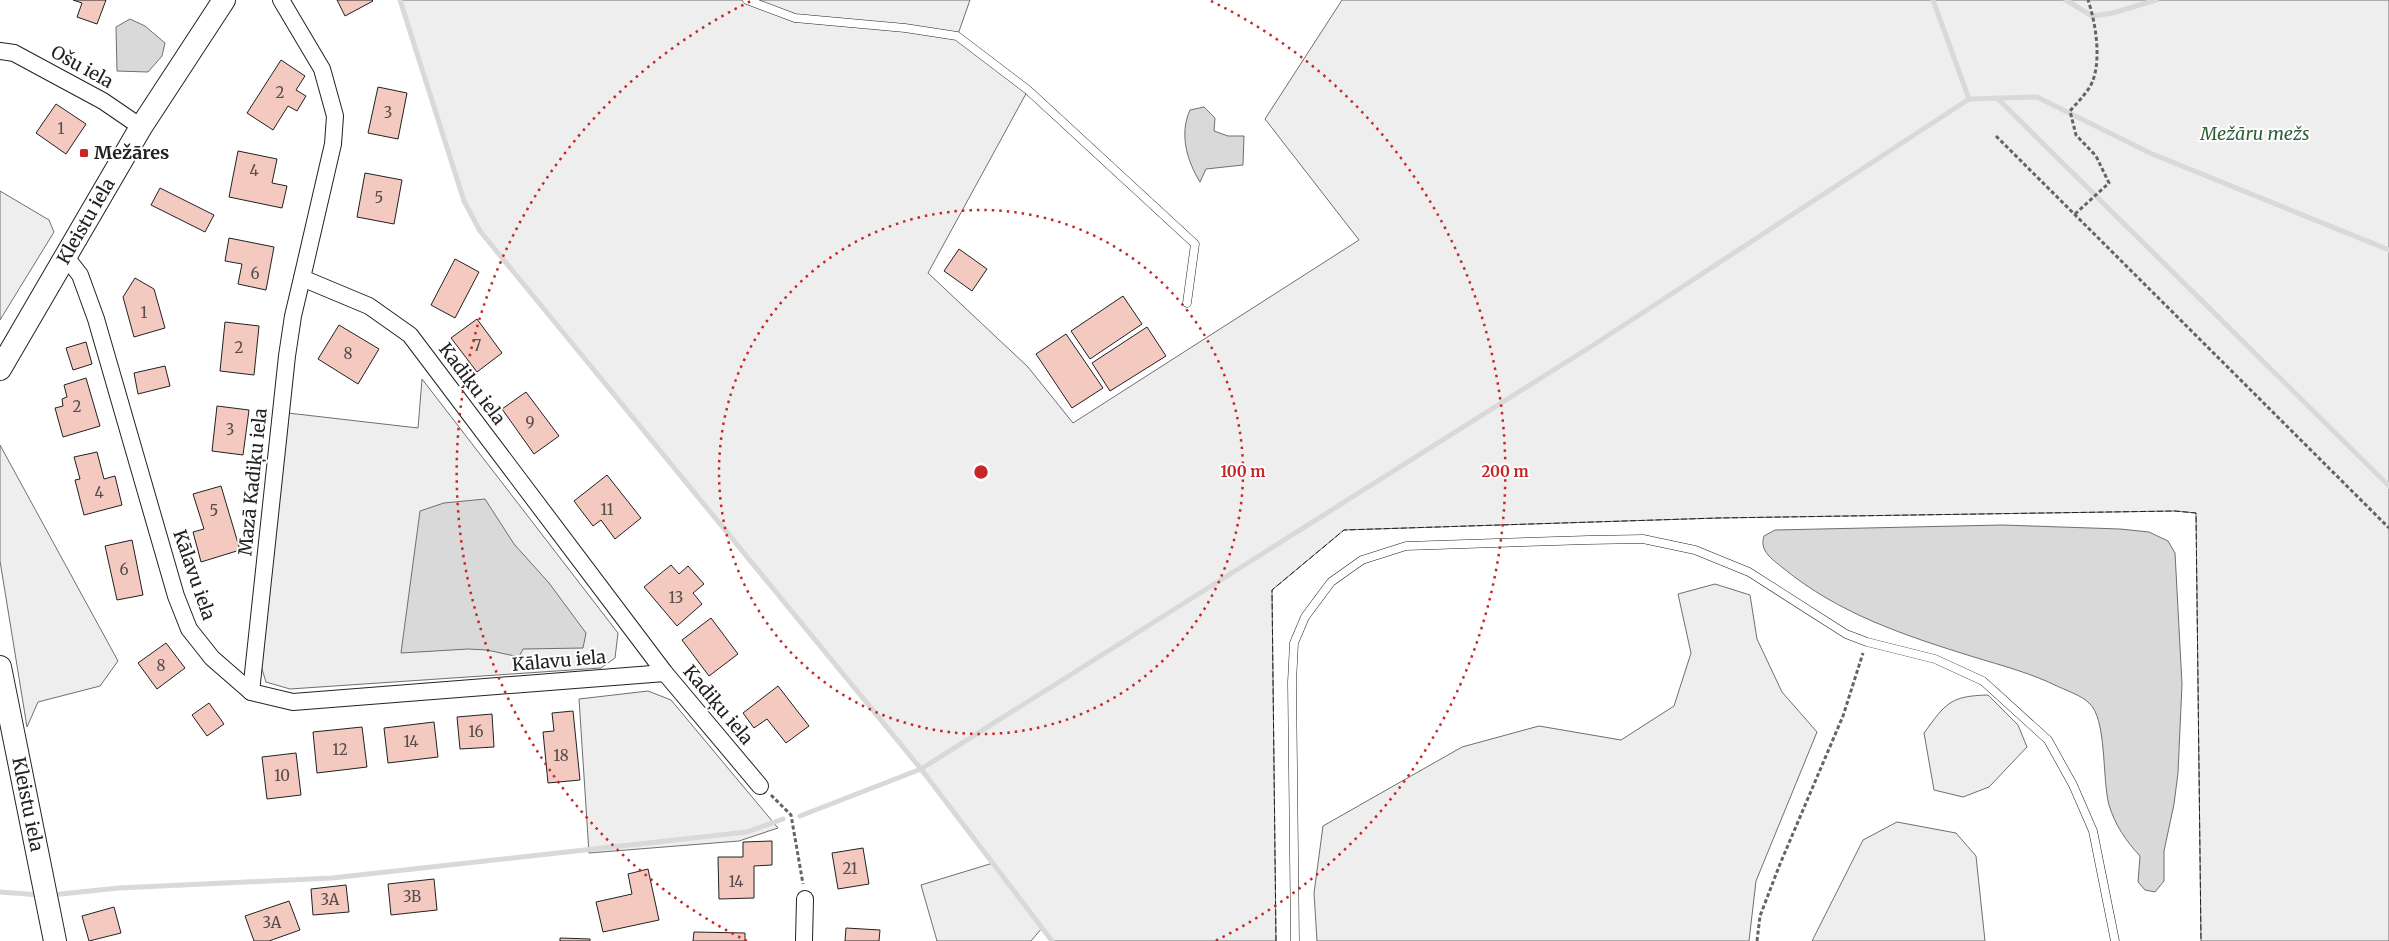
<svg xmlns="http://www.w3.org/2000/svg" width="2389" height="941" font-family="Merriweather,serif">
  <rect width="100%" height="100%" fill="#fff"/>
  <g fill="#eee" stroke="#6f6f6f">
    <polygon points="400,0 970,0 957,37 1028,90 928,273 1028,367 1073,423 1359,240 1265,119 1342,0 2389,0 2389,941 2201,941 2196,513 2175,511 1718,518 1344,530 1272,590 1276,941 1052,941 1042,928 1031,941 937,941 921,885 993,863 921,769 480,231 464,201"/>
    <polygon points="0,191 49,220 54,232 0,320"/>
    <polygon points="422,379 618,633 615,658 601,668 290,689 266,682 261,666 288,413 418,428"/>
    <polygon points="0,445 118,661 100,686 38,702 27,727 0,561"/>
    <polygon points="1715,584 1750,595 1757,639 1782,692 1817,732 1756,881 1749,941 1317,941 1314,893 1323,826 1462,747 1539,726 1621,740 1674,706 1691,653 1678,594"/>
    <polygon points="648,691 671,700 778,828 739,841 589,853 579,699"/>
    <path d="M1988 695 2018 725 2027 747 1989 787 1963 797 1934 790 1924 733C1946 703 1950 696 1988 695Z"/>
    <polygon points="1897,822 1956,833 1976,856 1985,941 1812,941 1863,840"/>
  </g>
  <g fill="#d9d9d9" stroke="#6f6f6f">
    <polygon points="130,19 145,26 165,43 162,56 148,72 117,71 116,27"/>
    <path d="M1204 107 1215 118 1214 131 1228 136H1244L1243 165 1206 169 1200 182C1187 161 1179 134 1190 110Z"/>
    <polygon points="485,499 514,544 549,583 586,633 583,648 523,649 519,657 487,650 468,649 401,653 420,511 444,503"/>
    <path d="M2002 525 2120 529 2149 532 2168 541 2175 553 2182 684 2178 773 2174 804 2164 851V881L2155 892 2145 890 2138 882 2140 856C2126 841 2115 825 2109 805 2102 779 2107 718 2089 703 2082 696 2068 691 2059 687 2031 673 2003 666 1974 657 1906 636 1839 614 1783 568 1772 559 1759 551 1764 536L1775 530Z"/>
  </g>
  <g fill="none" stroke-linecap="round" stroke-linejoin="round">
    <g stroke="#d9d9d9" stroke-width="5">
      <polyline points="400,0 464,201 480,231 921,769 1052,941"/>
      <polyline points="1933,0 1969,99"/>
      <polyline points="2066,0 2092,16 2113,13 2156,0"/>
      <polyline points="1997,98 2389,486"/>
      <polyline points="800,816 921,769 1598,342 1969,99 2037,97 2150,153 2389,250"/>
      <polyline points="0,892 40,895"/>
      <polyline points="51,895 119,888 332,878 747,832 783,819"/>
    </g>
  </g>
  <g fill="#f3c9c0" stroke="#222">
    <polygon points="73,0 106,0 97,24 77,17 82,3"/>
    <polygon points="337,0 372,0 373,1 345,16"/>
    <polygon points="281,60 305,76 296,90 306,96 297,111 288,106 273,130 247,113"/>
    <polygon points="378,87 407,93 398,139 368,133"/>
    <polygon points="56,104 86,124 66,154 36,133"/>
    <polygon points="238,151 277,159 272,183 287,186 282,208 229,197"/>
    <polygon points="365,173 402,180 394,224 357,217"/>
    <polygon points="160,188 214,215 205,232 151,205"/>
    <polygon points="229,238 274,247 266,290 238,284 242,264 225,261"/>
    <polygon points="959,249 987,269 972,291 944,271"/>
    <polygon points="455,259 479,272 455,318 431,305"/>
    <polygon points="135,278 154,289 165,328 134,337 123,297"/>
    <polygon points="1123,296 1142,324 1090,359 1071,331"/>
    <polygon points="477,319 502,353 477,372 451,338"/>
    <polygon points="225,322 259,326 254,375 220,371"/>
    <polygon points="339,325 379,349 358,384 318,359"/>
    <polygon points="1147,327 1166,356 1110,391 1092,363"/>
    <polygon points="1066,334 1103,388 1072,408 1036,354"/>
    <polygon points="86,342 92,364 73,370 66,348"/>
    <polygon points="165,366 170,386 138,394 134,373"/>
    <polygon points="86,378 100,426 63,437 55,408 63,406 62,399 67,397 64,385"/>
    <polygon points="526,392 559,436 534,454 502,409"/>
    <polygon points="217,406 249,410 243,455 212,451"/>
    <polygon points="97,452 104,479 115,476 122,505 84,515 75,480 80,479 74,457"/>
    <polygon points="607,475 641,518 615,539 601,520 593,526 574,501"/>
    <polygon points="221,486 240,550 201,562 193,532 204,529 193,494"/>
    <polygon points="132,540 143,595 117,600 105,546"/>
    <polygon points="671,565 679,574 688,566 704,584 693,593 702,604 677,626 644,587"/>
    <polygon points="711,618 738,654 709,676 682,640"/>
    <polygon points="166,643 185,668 157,689 138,663"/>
    <polygon points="778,686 809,726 786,743 767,719 754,728 743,713"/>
    <polygon points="209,703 224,724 207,736 192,715"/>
    <polygon points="573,711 580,780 548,783 543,732 554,731 552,713"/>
    <polygon points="492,714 494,747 460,749 457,717"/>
    <polygon points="434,722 438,757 388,763 384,728"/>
    <polygon points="362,727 367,767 317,773 313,732"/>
    <polygon points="296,753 301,795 267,799 262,757"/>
    <polygon points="772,841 772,865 754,866 754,898 719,899 718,857 743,857 743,842"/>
    <polygon points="863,848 869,884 838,889 832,853"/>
    <polygon points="648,869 659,920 603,932 596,902 632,894 628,874"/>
    <polygon points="434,879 437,910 391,915 388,884"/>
    <polygon points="346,885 349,912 313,915 311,889"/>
    <polygon points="289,901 300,930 269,941 254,941 245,916"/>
    <polygon points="114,907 121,933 89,941 82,916"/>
    <polygon points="846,928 880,930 879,941 845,941"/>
    <polygon points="694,932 745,933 745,941 693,941"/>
    <polygon points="560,938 590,939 590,941 560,941"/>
  </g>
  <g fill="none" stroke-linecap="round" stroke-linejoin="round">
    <defs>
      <g id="lane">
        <polyline points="747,0 795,18 905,28 957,36 1028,90 1195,244 1187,303"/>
        <polyline points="1295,941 1292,682 1294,643 1305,617 1331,582 1362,560 1406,546 1588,540 1643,539 1695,550 1749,572 1846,634 1867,642 1935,659 1983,681 2048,740 2073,785 2093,831 2115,941"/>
      </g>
      <g id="street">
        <polyline points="281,0 322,69 335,116 333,144 302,278 369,306 410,335 665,673 760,786"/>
        <polyline points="0,51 14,53 103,101 141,127"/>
        <polyline points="66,257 80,275 96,319 176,596 189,629 212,658 251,692 293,702 665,673"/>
        <polyline points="251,692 287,356 293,316 302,278"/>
        <polyline points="804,941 805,899"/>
      </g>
      <g id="secondary">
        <path id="s1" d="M0 369 141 127 224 0"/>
        <path id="s2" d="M0 667 55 941"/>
      </g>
    </defs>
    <use href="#lane" stroke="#222" stroke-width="9"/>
    <use href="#street" stroke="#222" stroke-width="18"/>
    <use href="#secondary" stroke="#222" stroke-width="24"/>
    <g stroke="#646464" stroke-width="3" stroke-dasharray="4 2.5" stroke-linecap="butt">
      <polyline points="1996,136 2389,528"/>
      <path d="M2075 214 2109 183 2096 156 2076 135 2070 111C2076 104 2082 98 2087 91 2104 70 2096 23 2088 0"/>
      <polyline points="771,795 791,815 803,884"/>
      <polyline points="1757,941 1760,916 1780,864 1843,716 1863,653"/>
    </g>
    <use href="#lane" stroke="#fff" stroke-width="8"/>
    <use href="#street" stroke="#fff" stroke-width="16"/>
    <use href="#secondary" stroke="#fff" stroke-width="22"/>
    <polyline stroke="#222" stroke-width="1" stroke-dasharray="6 2.5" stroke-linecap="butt" points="1276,941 1272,590 1344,530 1718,518 2175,511 2196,513 2201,941"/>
  </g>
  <g fill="none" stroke="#c62828" stroke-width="2.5" stroke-dasharray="2.5 5">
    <circle cx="981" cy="472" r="262"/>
    <path d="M747 941A524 524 0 0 1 751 1M1211 1A524 524 0 0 1 1215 941"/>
  </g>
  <rect fill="#c62828" stroke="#fff" stroke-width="2" x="79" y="148" width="10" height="10" rx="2.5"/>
  <g text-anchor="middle" stroke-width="4" stroke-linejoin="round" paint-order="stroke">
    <g font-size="15" fill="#564c4a">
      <text x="280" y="98">2</text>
      <text x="388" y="118">3</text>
      <text x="61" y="134">1</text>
      <text x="254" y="176">4</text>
      <text x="379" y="203">5</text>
      <text x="255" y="279">6</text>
      <text x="144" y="318">1</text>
      <text x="477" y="351">7</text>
      <text x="239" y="353">2</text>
      <text x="348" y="359">8</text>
      <text x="77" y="412">2</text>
      <text x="530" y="428">9</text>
      <text x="230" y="435">3</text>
      <text x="99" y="498">4</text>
      <text x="607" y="515">11</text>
      <text x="214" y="516">5</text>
      <text x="124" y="575">6</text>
      <text x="676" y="603">13</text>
      <text x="161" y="671">8</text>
      <text x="476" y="737">16</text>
      <text x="411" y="747">14</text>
      <text x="340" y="755">12</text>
      <text x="561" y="761">18</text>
      <text x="282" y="781">10</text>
      <text x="850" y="874">21</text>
      <text x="736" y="887">14</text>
      <text x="412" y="902">3B</text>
      <text x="330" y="905">3A</text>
      <text x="272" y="928">3A</text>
    </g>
    <g font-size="18" fill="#222" stroke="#fff">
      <text transform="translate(82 67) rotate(29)" y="6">Ošu iela</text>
      <text dy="6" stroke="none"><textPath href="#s1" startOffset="171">Kleistu iela</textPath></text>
      <text transform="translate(472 384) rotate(53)" y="6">Kadiķu iela</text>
      <text transform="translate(253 482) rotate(-84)" y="6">Mazā Kadiķu iela</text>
      <text transform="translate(194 575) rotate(71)" y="6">Kālavu iela</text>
      <text transform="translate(559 661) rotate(-5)" y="6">Kālavu iela</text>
      <text transform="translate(718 705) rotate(50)" y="6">Kadiķu iela</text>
      <text dy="6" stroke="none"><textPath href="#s2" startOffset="140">Kleistu iela</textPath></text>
    </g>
    <g font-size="18" font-style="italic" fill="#2f5e38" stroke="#fff">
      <text x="2255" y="140">Mežāru mežs</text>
    </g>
    <g font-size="18" font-weight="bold" fill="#222" stroke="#fff" text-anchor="start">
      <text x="94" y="159">Mežāres</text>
    </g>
  </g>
  <circle cx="981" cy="472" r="8" fill="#c62828" stroke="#fff" stroke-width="2.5"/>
  <g font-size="15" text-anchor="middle" font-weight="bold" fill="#c62828" stroke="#fff" stroke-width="4" stroke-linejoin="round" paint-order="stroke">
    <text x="1243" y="477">100 m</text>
    <text x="1505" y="477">200 m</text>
  </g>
</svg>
